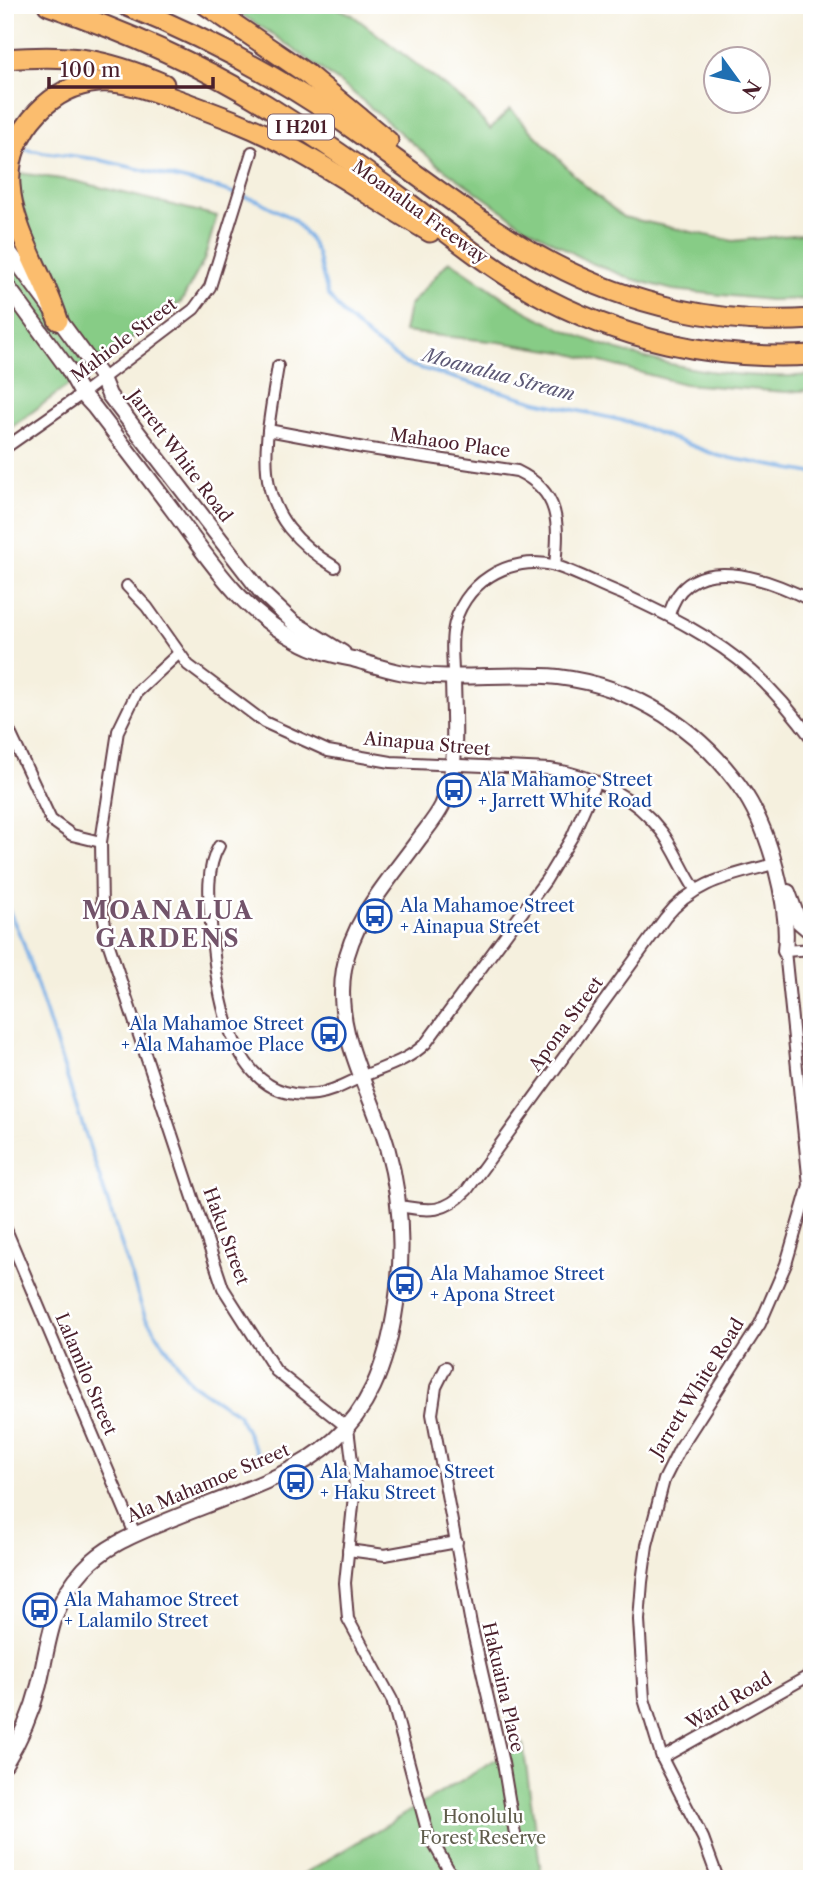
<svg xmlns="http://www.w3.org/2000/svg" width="817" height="1884" font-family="'Libre Caslon Text',serif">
  <rect width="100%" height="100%" fill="#fff"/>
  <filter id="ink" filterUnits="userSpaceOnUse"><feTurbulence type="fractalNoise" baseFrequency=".0143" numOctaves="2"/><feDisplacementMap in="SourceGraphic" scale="14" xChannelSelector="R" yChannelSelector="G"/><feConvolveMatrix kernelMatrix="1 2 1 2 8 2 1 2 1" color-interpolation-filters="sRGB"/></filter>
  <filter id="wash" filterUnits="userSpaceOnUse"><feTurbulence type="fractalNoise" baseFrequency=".00686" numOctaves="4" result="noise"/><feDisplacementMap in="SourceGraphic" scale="28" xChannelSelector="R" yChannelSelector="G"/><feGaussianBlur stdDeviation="1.57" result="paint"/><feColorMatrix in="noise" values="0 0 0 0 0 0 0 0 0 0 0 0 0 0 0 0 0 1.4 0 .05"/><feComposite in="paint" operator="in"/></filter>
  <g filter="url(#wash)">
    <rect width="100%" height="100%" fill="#f5f0de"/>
    <g fill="#87cc86" stroke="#687658" stroke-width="2">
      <polygon points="226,5 331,5 351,14 464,101 490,129 510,109 582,183 623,217 733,241 812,233 812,299 770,300 673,290 632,279 589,262 523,225 437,164 351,91 274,35"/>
      <polygon points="5,171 75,181 217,216 204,260 181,302 5,432"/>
      <path d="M449 261C471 274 491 290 512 303 596 353 714 383 812 375V390L785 392 684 384 563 352 499 342 404 332 409 306Z"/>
      <polygon points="523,1744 542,1879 295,1879"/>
    </g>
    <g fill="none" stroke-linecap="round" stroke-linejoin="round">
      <g stroke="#77ade5" stroke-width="3.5">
        <polyline points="20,149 96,159 214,187 259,201 293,219 309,238 317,253 328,295 344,315 372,340 406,364 534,401 629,422 719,456 812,473"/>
        <polyline points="5,902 23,942 145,1317 191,1383 238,1414 261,1461"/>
      </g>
    </g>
  </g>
  <g filter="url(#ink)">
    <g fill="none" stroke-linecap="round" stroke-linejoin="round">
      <defs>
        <g id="minor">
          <path d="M278 366C264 453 246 513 335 567"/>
          <path d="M268 430 364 448 517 471C561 492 559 524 555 566"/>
          <polyline points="5,448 82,394 194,309 210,287 252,152"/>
          <path d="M127 586 147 607 188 665 264 722 328 751 391 762 550 769C594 775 635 797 662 832 675 850 683 871 695 889"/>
          <path d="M669 615C687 547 769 579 812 601"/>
          <polyline points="178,654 137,692 118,731 101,842 102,908 108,942 223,1288 276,1371 348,1428 355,1486 345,1583 348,1619 392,1700 428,1834 454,1879"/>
          <path d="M453 675C453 661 451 646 453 632 460 584 510 553 556 566 578 573 599 585 620 593 666 614 714 637 752 671 775 692 794 714 812 739"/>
          <polyline points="5,722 51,820 72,835 101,842"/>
          <path d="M219 846C204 871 210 908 212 936 217 995 232 1105 316 1094 332 1092 346 1084 361 1077 384 1067 408 1061 426 1043L546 880 572 837 596 782"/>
          <path d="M399 1206C429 1211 444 1214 467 1190L665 918C694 881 730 876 774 864"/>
          <polyline points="5,1227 135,1534"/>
          <polyline points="446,1367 436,1387 432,1414 471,1624 503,1763 516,1840"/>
          <polyline points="348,1550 385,1555 457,1542"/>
          <polyline points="662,1758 812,1674"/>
          <polyline points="718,1879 703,1838 662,1758 644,1699 639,1620 642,1582 647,1545 664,1480 680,1448 760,1324 786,1264 809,1185 785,951 812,949"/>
        </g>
        <g id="tertiary">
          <polyline points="5,246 102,378 109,395 261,592 294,623 343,653"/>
          <path d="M5 283 68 369 82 394 94 407C121 442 148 477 174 512 210 561 243 613 298 641 315 651 334 655 353 659 370 664 387 670 404 673 455 681 507 672 558 677 635 686 702 730 745 794 770 833 790 905 785 951"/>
          <polyline points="788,892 799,922 812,933"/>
          <path d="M5 1764C20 1740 32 1712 39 1685 50 1639 50 1606 84 1569 107 1544 139 1533 169 1520 295 1469 374 1457 396 1304 404 1252 401 1197 387 1147 370 1087 333 1033 344 969 352 919 391 878 419 839 427 828 436 818 442 806 460 766 453 717 453 675"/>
        </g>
        <g id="motorway">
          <path d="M48 5C133 34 216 71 291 121 329 146 367 172 403 199 446 231 486 265 532 291 617 339 715 361 812 355"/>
          <path d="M125 5C199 35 270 72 336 117 407 166 474 222 551 263 630 305 722 326 812 319"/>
          <polyline points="206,5 307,74 388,141"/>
          <path d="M5 59C71 54 103 58 164 84"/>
          <path d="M58 320C44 275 13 232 10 185 8 158 19 132 38 112 54 95 75 84 98 82 126 80 155 92 181 101 216 114 251 126 284 144 334 170 380 203 430 232"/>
        </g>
      </defs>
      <use href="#minor" stroke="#643e46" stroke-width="14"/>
      <use href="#tertiary" stroke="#643e46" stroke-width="18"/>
      <use href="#motorway" stroke="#643e46" stroke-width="23"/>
      <use href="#minor" stroke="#fff" stroke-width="10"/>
      <use href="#tertiary" stroke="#fff" stroke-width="14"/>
      <use href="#motorway" stroke="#fbbd6e" stroke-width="19"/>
    </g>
  </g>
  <defs>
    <symbol id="bus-ring" viewBox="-11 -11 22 22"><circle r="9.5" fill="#fff" stroke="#1a4fb4" stroke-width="1.5"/><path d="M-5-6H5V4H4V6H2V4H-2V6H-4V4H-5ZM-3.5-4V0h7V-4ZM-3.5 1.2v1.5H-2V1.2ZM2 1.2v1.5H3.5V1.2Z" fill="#1a4fb4"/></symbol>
  </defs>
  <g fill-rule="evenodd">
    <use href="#bus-ring" x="435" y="771" width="38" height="38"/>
    <use href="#bus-ring" x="356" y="897" width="38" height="38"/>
    <use href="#bus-ring" x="310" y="1015" width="38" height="38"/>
    <use href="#bus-ring" x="386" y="1265" width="38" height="38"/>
    <use href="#bus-ring" x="277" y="1463" width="38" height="38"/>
    <use href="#bus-ring" x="21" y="1591" width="38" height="38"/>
  </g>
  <g text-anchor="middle" stroke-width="5" stroke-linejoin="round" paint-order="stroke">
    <rect fill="#fff" stroke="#80626b" stroke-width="2" x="268" y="114.5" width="66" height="25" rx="5"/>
    <g font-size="16" font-weight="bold" fill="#4a1f2b">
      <text x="301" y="133">I H201</text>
    </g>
    <g font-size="18" fill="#4a1f2b" stroke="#fff">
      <text transform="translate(420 212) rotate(36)" y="6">Moanalua Freeway</text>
      <text transform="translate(124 340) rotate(-37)" y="6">Mahiole Street</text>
      <text transform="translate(450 443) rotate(8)" y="6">Mahaoo Place</text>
      <text transform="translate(180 456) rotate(53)" y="6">Jarrett White Road</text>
      <text transform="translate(427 744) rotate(5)" y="6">Ainapua Street</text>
      <text transform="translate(566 1024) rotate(-54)" y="6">Apona Street</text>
      <text transform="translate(226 1236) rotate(70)" y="6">Haku Street</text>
      <text transform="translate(86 1374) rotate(67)" y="6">Lalamilo Street</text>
      <text transform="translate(697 1388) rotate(-58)" y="6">Jarrett White Road</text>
      <text transform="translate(208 1483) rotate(-23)" y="6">Ala Mahamoe Street</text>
      <text transform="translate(503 1687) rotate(77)" y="6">Hakuaina Place</text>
      <text transform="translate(729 1701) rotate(-30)" y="6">Ward Road</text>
    </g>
    <g font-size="18" fill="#164399" stroke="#fff" text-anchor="start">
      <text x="478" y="786">Ala Mahamoe Street<tspan x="478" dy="21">+ Jarrett White Road</tspan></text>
      <text x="400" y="912">Ala Mahamoe Street<tspan x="400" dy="21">+ Ainapua Street</tspan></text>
      <text x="304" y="1030" text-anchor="end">Ala Mahamoe Street<tspan x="304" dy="21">+ Ala Mahamoe Place</tspan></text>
      <text x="430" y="1280">Ala Mahamoe Street<tspan x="430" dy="21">+ Apona Street</tspan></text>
      <text x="320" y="1478">Ala Mahamoe Street<tspan x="320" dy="21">+ Haku Street</tspan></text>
      <text x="64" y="1606">Ala Mahamoe Street<tspan x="64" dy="21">+ Lalamilo Street</tspan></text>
    </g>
    <g font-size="18" fill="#5f5c4b" stroke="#fff">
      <text x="483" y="1823">Honolulu<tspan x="483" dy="21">Forest Reserve</tspan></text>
    </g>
    <g font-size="19" font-style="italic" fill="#5c5875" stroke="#fff">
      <text transform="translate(499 374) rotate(15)" y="7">Moanalua Stream</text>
    </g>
    <g font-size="24" font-weight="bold" letter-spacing="2" fill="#72536a" stroke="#fff">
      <text x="168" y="919">MOANALUA<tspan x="168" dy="28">GARDENS</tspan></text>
    </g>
  </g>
  <rect width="817" height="1884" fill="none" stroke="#fff" stroke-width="28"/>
  <g transform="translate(737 80) rotate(123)"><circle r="33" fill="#ffffff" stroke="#b7a5aa" stroke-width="2"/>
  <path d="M0-5L12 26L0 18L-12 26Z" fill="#1f6fb2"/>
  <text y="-10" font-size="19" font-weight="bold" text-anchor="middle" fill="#4a1f2b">N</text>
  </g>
  <path d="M49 77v10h164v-10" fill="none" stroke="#4a1f2b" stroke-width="3.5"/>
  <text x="60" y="77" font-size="21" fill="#4a1f2b" stroke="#ffffff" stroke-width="5" paint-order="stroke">100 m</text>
</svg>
